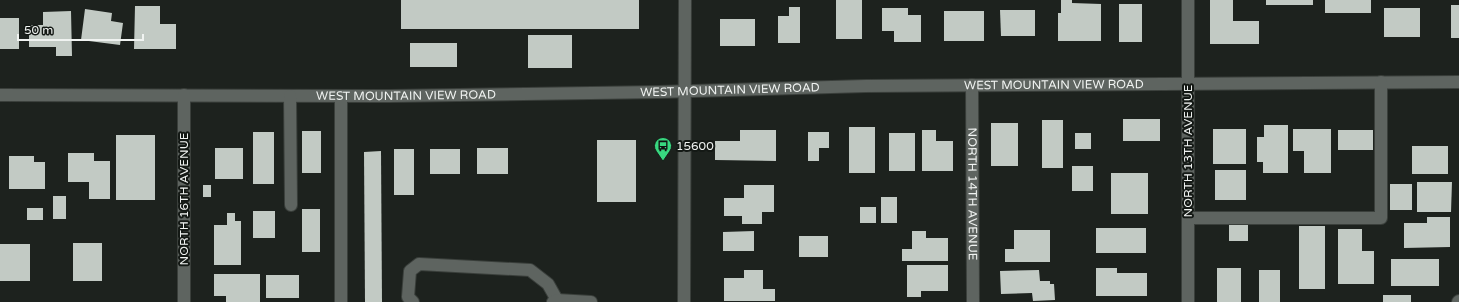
<svg xmlns="http://www.w3.org/2000/svg" width="1459" height="302" font-family="'Varela Round',sans-serif">
  <rect width="100%" height="100%" fill="#1d221e"/>
  <g fill="#c2cac4">
    <rect x="401" y="0" width="238" height="29"/>
    <rect x="836" y="0" width="26" height="39"/>
    <polygon points="1061,0 1072,0 1072,3 1101,4 1101,41 1058,41 1058,13 1061,13"/>
    <polygon points="1210,0 1233,0 1233,21 1259,21 1259,44 1210,44"/>
    <rect x="1266" y="0" width="47" height="5"/>
    <rect x="1325" y="0" width="46" height="13"/>
    <rect x="1119" y="4" width="23" height="38"/>
    <rect x="1451" y="5" width="8" height="33"/>
    <polygon points="135,6 160,6 160,24 176,24 176,49 134,49"/>
    <polygon points="789,7 800,7 800,43 778,43 778,16 789,16"/>
    <polygon points="882,8 908,8 908,15 921,15 921,42 894,42 894,31 882,31"/>
    <rect x="1384" y="8" width="36" height="29"/>
    <polygon points="85,9 112,13 111,21 123,23 120,45 81,40"/>
    <polygon points="1000,10 1035,10 1035,36 1001,36"/>
    <polygon points="71,11 72,56 56,56 56,47 29,47 29,25 43,25 43,12"/>
    <rect x="944" y="11" width="40" height="30"/>
    <rect x="0" y="18" width="19" height="31"/>
    <rect x="720" y="19" width="35" height="27"/>
    <rect x="528" y="35" width="44" height="33"/>
    <rect x="410" y="43" width="47" height="24"/>
    <rect x="1123" y="119" width="37" height="22"/>
    <rect x="1042" y="120" width="21" height="48"/>
    <rect x="991" y="123" width="27" height="43"/>
    <polygon points="1264,125 1288,125 1288,173 1263,173 1263,162 1257,162 1257,137 1264,137"/>
    <rect x="849" y="127" width="26" height="46"/>
    <rect x="1213" y="129" width="33" height="35"/>
    <polygon points="1293,129 1331,129 1331,173 1304,173 1304,151 1293,151"/>
    <polygon points="740,130 776,130 776,161 715,160 715,141 740,141"/>
    <polygon points="922,130 936,130 936,141 953,141 953,171 922,171"/>
    <rect x="1338" y="130" width="35" height="20"/>
    <rect x="302" y="131" width="19" height="42"/>
    <rect x="253" y="132" width="21" height="52"/>
    <polygon points="808,132 829,132 829,148 819,148 819,161 808,161"/>
    <rect x="889" y="133" width="26" height="38"/>
    <rect x="1075" y="133" width="16" height="16"/>
    <rect x="116" y="135" width="39" height="65"/>
    <rect x="597" y="140" width="39" height="62"/>
    <rect x="1412" y="146" width="36" height="28"/>
    <rect x="215" y="148" width="28" height="31"/>
    <rect x="477" y="148" width="31" height="26"/>
    <rect x="394" y="149" width="20" height="46"/>
    <rect x="430" y="149" width="30" height="25"/>
    <polygon points="381,151 382,302 365,302 364,152"/>
    <polygon points="68,153 94,153 94,161 110,161 110,199 89,199 89,182 68,182"/>
    <polygon points="9,156 34,156 34,162 45,162 45,189 9,189"/>
    <rect x="1072" y="166" width="21" height="25"/>
    <rect x="1215" y="170" width="31" height="30"/>
    <rect x="1111" y="173" width="37" height="41"/>
    <polygon points="1417,182 1452,182 1451,212 1417,212"/>
    <rect x="1390" y="184" width="22" height="26"/>
    <rect x="203" y="185" width="8" height="12"/>
    <polygon points="744,185 774,185 774,212 762,212 762,224 742,224 742,216 724,216 724,198 744,198"/>
    <rect x="53" y="196" width="13" height="23"/>
    <rect x="881" y="197" width="16" height="26"/>
    <rect x="860" y="207" width="16" height="16"/>
    <rect x="27" y="208" width="16" height="12"/>
    <rect x="302" y="209" width="18" height="43"/>
    <rect x="253" y="211" width="22" height="27"/>
    <polygon points="227,213 235,213 235,221 241,221 241,265 214,265 214,225 227,225"/>
    <polygon points="1427,217 1450,217 1450,247 1404,248 1404,223 1427,223"/>
    <rect x="1229" y="222" width="19" height="19"/>
    <rect x="1299" y="226" width="26" height="63"/>
    <rect x="1096" y="228" width="50" height="25"/>
    <polygon points="1338,229 1362,229 1362,251 1374,251 1374,284 1338,284"/>
    <polygon points="1014,230 1050,230 1050,262 1005,262 1005,249 1014,249"/>
    <polygon points="754,231 754,251 723,251 723,232"/>
    <polygon points="912,231 926,231 926,238 948,238 948,261 902,261 902,249 912,249"/>
    <rect x="799" y="236" width="29" height="21"/>
    <rect x="73" y="243" width="29" height="38"/>
    <rect x="0" y="244" width="30" height="37"/>
    <rect x="1391" y="259" width="48" height="27"/>
    <polygon points="907,265 948,265 948,291 921,291 921,297 907,297"/>
    <polygon points="1096,268 1117,268 1117,273 1147,273 1147,296 1096,296"/>
    <rect x="1217" y="268" width="24" height="34"/>
    <polygon points="744,270 763,270 763,289 775,289 775,301 724,301 724,278 744,278"/>
    <polygon points="1039,270 1040,281 1050,281 1050,284 1054,284 1055,300 1033,301 1032,293 1001,294 1000,271"/>
    <rect x="1259" y="270" width="21" height="32"/>
    <polygon points="214,274 260,274 260,302 226,302 226,296 214,296"/>
    <rect x="266" y="275" width="33" height="23"/>
    <rect x="1383" y="295" width="28" height="7"/>
  </g>
  <g fill="none" stroke-linecap="round" stroke-linejoin="round">
    <defs>
      <g id="minor">
        <path id="s1" d="M972 85 973 302"/>
        <path id="s2" d="M0 95 389 96 658 92 866 86 1459 82"/>
        <polyline points="184,95 184,302"/>
        <polyline points="290,96 291,205"/>
        <polyline points="1188,218 1381,218 1381,82"/>
        <polyline points="341,302 341,96"/>
        <polyline points="413,302 408,297 410,271 419,264 530,270 548,284 557,300"/>
        <polyline points="553,302 557,300 591,302"/>
        <polyline points="684,302 685,0"/>
        <polyline points="1188,302 1188,0"/>
        <polyline points="1458,302 1459,301"/>
      </g>
    </defs>
    <use href="#minor" stroke="#3a3f3b" stroke-width="14"/>
    <use href="#minor" stroke="#5e6460" stroke-width="12"/>
  </g>
  <defs>
    <symbol id="bus-pin" viewBox="-11 -11 22 30"><path d="M0 17L-7.5 6A9.5 9.5 0 1 1 7.5 6Z" fill="#38d880" stroke="#141915"/><path d="M-5-6H5V4H4V6H2V4H-2V6H-4V4H-5ZM-3.5-4V0h7V-4ZM-3.5 1.2v1.5H-2V1.2ZM2 1.2v1.5H3.5V1.2Z" fill="#111"/></symbol>
  </defs>
  <g fill-rule="evenodd">
    <use href="#bus-pin" x="653" y="136" width="20" height="27"/>
  </g>
  <g text-anchor="middle" stroke-width="4" stroke-linejoin="round" paint-order="stroke">
    <g font-size="12" fill="#f0f3f1" stroke="#141915">
      <text dy="4" stroke="none"><textPath href="#s2" startOffset="1054">WEST MOUNTAIN VIEW ROAD</textPath></text>
      <text dy="4" stroke="none"><textPath href="#s2" startOffset="730">WEST MOUNTAIN VIEW ROAD</textPath></text>
      <text dy="4" stroke="none"><textPath href="#s2" startOffset="406">WEST MOUNTAIN VIEW ROAD</textPath></text>
      <text transform="translate(1188 151) rotate(-90)" y="4">NORTH 13TH AVENUE</text>
      <text dy="4" stroke="none"><textPath href="#s1" startOffset="109">NORTH 14TH AVENUE</textPath></text>
      <text transform="translate(184 199) rotate(-90)" y="4">NORTH 16TH AVENUE</text>
    </g>
    <g font-size="12" fill="#f0f3f1" stroke="#141915" text-anchor="start">
      <text x="676" y="150">15600</text>
    </g>
  </g>
  <path d="M18 34v6h125v-6" fill="none" stroke="#f0f3f1" stroke-width="2"/>
  <text x="24" y="34" font-size="12" fill="#f0f3f1" stroke="#141915" stroke-width="3" paint-order="stroke">50 m</text>
</svg>
